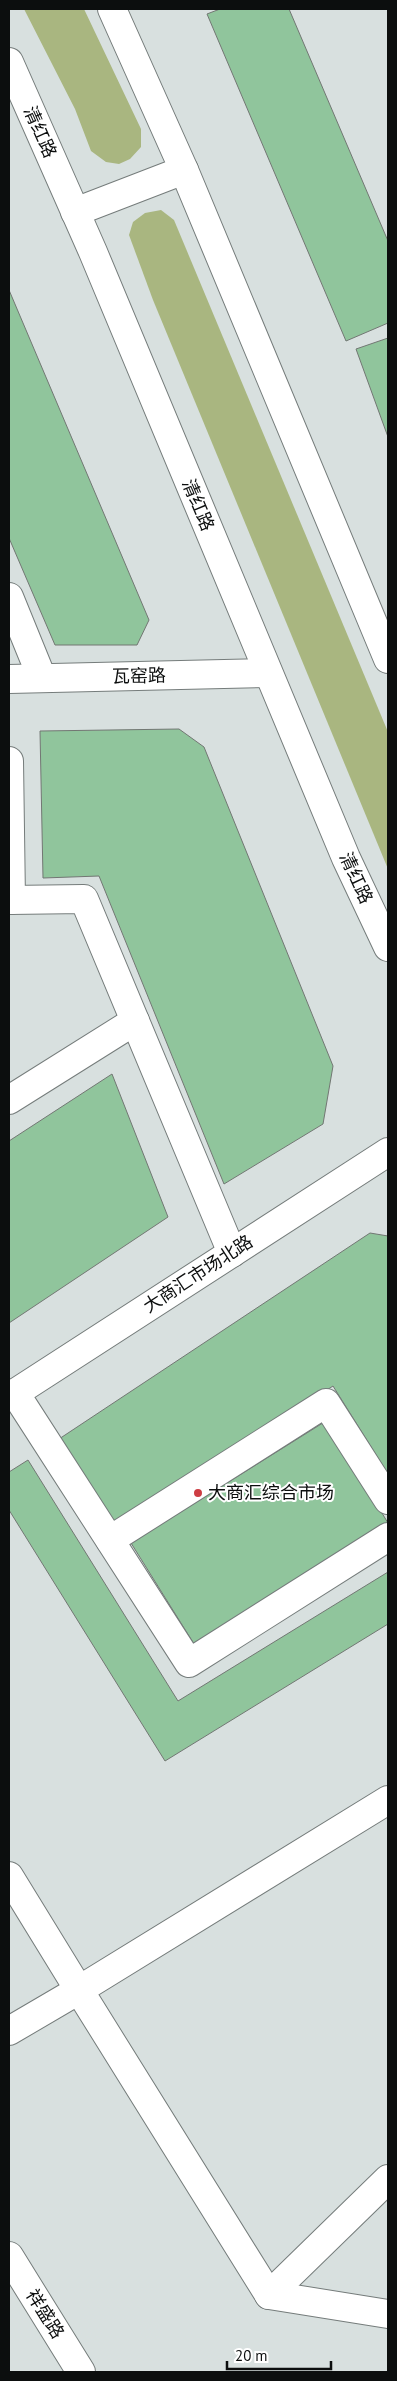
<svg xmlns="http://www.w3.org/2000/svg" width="397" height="2381" font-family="'PT Sans','Noto Sans SC',sans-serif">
  <rect width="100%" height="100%" fill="#d8e0df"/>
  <g fill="#a9b680">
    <polygon points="24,9 84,9 141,129 141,147 130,159 119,164 106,162 91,151 75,109"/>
    <polygon points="161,210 174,220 388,732 388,869 153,300 129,235 133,222 145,213"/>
  </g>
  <g fill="#90c59c" stroke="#727773">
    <polygon points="220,9 289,9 388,241 388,323 346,341 207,14"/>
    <polygon points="9,290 149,620 137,645 55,645 9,538"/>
    <polygon points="388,338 388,437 356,349"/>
    <polygon points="179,729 204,747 333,1066 323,1124 224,1184 99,876 43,878 40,731"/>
    <polygon points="112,1074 168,1217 9,1323 9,1141"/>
    <polygon points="370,1233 388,1236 388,1474 333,1386 115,1527 59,1439"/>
    <polygon points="326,1421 388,1523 194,1644 131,1543"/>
    <polygon points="28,1460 178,1701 388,1572 388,1624 165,1761 9,1510 9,1472"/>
  </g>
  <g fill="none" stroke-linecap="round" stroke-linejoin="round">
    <defs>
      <g id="minor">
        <polyline points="9,597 42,678"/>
        <polyline points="9,679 268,673"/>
        <polyline points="9,761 11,900"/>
        <polyline points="9,900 84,899 232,1253"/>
        <polyline points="9,1100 135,1021"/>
        <polyline points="15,1393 189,1663 388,1537"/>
        <polyline points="9,1397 388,1152"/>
        <polyline points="110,1540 326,1403 388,1500"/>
        <polyline points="388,1800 79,1990 269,2295 388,2314"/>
        <polyline points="9,1876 79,1990 9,2031"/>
        <polyline points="9,2256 81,2372"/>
        <polyline points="269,2295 388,2179"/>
      </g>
      <g id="major">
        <polyline points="112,9 184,170 388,659"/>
        <polyline points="9,62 93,252 346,858 388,947"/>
        <polyline points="75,212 184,170"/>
      </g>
    </defs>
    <use href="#minor" stroke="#757c7b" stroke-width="30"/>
    <use href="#major" stroke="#757c7b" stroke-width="30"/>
    <use href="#minor" stroke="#fff" stroke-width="28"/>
    <use href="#major" stroke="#fff" stroke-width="28"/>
  </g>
  <circle fill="#cd3d43" stroke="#fff" stroke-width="2" cx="198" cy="1493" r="5"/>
  <g text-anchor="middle" stroke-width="4" stroke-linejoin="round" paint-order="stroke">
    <g font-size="18" fill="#0c0e0e" stroke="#fff">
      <text transform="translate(40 132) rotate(66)" y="6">清红路</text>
      <text transform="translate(198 505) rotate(67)" y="6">清红路</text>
      <text transform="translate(139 676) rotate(-1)" y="6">瓦窑路</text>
      <text transform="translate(356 878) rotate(65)" y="6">清红路</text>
      <text transform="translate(198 1274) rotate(-33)" y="6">大商汇市场北路</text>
      <text transform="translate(45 2314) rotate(58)" y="6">祥盛路</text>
    </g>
    <g font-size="18" fill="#0c0e0e" stroke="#fff" text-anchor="start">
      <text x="208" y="1499">大商汇综合市场</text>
    </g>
  </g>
  <rect width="397" height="2381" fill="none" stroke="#0c0e0e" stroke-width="20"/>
  <path d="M227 2361v8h104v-8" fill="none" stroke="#0c0e0e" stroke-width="2.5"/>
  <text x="235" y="2361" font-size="15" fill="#0c0e0e" stroke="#ffffff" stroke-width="4" paint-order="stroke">20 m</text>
</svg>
